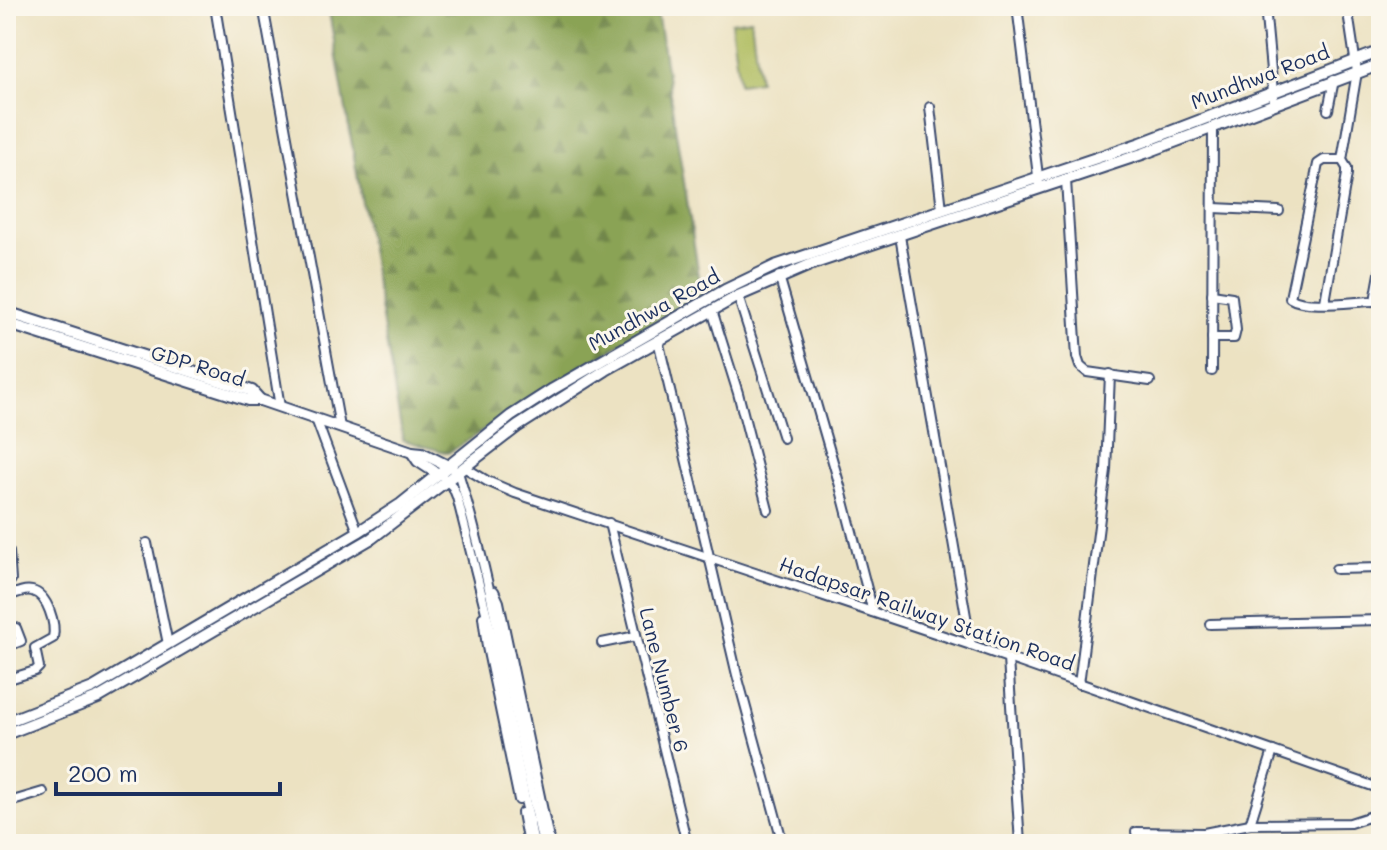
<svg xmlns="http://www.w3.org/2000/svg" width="1387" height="850" font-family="Mali,sans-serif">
  <defs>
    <pattern id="forest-firs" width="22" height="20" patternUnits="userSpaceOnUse" patternTransform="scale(2)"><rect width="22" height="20" fill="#8aa354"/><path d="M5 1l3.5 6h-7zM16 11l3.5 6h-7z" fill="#708549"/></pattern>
  </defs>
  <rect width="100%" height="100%" fill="#fbf7ec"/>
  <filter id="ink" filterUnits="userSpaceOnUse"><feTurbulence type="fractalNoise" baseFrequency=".0125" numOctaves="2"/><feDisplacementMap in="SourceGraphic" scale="16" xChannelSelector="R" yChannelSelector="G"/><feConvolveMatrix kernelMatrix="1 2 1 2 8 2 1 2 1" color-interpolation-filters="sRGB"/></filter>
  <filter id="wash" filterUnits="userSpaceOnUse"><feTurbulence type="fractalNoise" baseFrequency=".006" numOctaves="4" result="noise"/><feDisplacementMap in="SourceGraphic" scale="32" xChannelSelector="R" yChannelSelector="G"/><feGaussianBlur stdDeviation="1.8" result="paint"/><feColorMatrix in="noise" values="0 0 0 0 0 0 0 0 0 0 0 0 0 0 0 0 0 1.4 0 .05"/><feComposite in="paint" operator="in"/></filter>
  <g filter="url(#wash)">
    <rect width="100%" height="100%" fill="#ece2c2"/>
    <polygon fill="url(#forest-firs)" stroke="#526959" stroke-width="2" points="328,6 656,6 702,295 683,304 448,453 403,440"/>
    <polygon fill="#aebb5d" stroke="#64755e" stroke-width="2" points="751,19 759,81 739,84 731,22"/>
  </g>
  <g filter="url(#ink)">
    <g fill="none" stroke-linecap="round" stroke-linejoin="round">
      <defs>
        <g id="minor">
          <polyline points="215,6 280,407"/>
          <polyline points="263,6 340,427"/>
          <polyline points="1017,6 1039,184"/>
          <polyline points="1265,6 1274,103"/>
          <polyline points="1317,6 1339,6"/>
          <polyline points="930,107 942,209"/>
          <polyline points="1328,110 1334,80"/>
          <polyline points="1342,160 1357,72 1347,6"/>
          <polyline points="1066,180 1077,357 1080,366 1087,372 1150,381"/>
          <polyline points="1214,208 1279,211"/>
          <polyline points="900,236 971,645"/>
          <polyline points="779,276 840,486 873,612"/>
          <polyline points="738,296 783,438"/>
          <polyline points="1375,301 1381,268"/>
          <path d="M1325 302 1347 174V168L1342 160H1324L1318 164 1290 298C1307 309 1354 301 1375 301L1381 300"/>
          <polyline points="712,310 738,393 768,510"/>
          <polyline points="1212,338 1234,338 1236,330 1232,297 1212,294"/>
          <polyline points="658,340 737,675 783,844"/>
          <polyline points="1212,371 1213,127"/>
          <polyline points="316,419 358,532"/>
          <path d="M448 466 458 472C496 594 514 720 543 844"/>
          <polyline points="464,467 487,481 515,493 971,645 1381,789"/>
          <polyline points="444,478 453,487 457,497 493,640 534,844"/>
          <polyline points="609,523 687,844"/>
          <polyline points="147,543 168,644"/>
          <polyline points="6,547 9,552 11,580 6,584"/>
          <polyline points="1336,569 1381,568"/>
          <polyline points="494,591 499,602 550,844"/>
          <path d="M6 597C14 594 24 589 32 591 48 595 56 624 53 638L35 648 39 667 35 671 6 680"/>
          <polyline points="483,617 487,647 519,800"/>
          <polyline points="1210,624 1381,620"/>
          <polyline points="6,630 16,628 21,641 6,647"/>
          <polyline points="602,643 636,636"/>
          <polyline points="1008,659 1020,844"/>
          <polyline points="1079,684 1106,470 1110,374"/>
          <polyline points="6,803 43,792"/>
          <polyline points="522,813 528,844"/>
          <polyline points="1250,824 1273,751"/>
          <polyline points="1136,832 1204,833 1250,824 1350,823 1381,813"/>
        </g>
        <g id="major">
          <polyline points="6,312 252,391 260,400"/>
          <polyline points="6,323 248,400 260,400 412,452 422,453 448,466"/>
          <polyline points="412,452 418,461 438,474"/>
          <polyline points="6,722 93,688 358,532 401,504 511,416 553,389 725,290 775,266 1141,143 1381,51"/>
          <polyline points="6,734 98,698 372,538 518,426 606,370 738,296 812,264 1145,153 1381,64"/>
        </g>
      </defs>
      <use href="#minor" stroke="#3a4a6d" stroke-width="12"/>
      <use href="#major" stroke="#3a4a6d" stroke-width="14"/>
      <use href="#minor" stroke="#fff" stroke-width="8"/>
      <use href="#major" stroke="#fff" stroke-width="10"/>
    </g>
  </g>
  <g text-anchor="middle" stroke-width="6" stroke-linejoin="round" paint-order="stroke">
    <g font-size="20" fill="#1b2f5e" stroke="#fbf7ec">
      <text transform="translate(1260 77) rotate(-21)" y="7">Mundhwa Road</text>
      <text transform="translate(654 310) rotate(-29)" y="7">Mundhwa Road</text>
      <text transform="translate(198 366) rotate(17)" y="7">GDP Road</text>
      <text transform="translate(927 614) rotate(19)" y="7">Hadapsar Railway Station Road</text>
      <text transform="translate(664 680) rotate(76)" y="7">Lane Number 6</text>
    </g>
  </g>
  <rect width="1387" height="850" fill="none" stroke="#fbf7ec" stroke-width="32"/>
  <path d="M56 782v12h224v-12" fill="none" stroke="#1b2f5e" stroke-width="4"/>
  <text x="68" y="782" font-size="24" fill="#1b2f5e" stroke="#fbf7ec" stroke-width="6" paint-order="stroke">200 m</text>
</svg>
